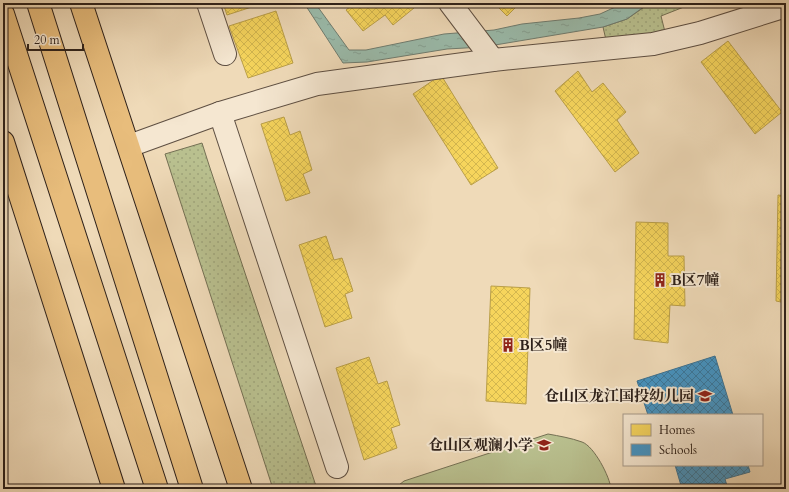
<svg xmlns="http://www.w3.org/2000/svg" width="789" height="492" font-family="Cardo,'Noto Serif SC',serif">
  <defs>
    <pattern id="grass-dots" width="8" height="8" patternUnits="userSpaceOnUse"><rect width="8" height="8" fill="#b9c08f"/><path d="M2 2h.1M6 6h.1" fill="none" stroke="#9fa57b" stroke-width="1.8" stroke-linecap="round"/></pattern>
    <pattern id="water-ripples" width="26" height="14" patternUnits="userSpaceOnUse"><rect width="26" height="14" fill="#9abbab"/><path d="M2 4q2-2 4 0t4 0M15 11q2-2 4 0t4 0" fill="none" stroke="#85a093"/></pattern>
    <pattern id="homes-cross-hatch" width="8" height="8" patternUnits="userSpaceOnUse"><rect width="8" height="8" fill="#f6d55c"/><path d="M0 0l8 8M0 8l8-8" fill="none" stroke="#d3b74f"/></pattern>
    <pattern id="schools-cross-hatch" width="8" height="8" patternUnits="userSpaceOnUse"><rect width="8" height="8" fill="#4393c3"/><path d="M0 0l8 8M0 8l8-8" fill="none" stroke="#38789e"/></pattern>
  </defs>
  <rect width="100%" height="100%" fill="#efdab8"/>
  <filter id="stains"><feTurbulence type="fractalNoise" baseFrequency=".005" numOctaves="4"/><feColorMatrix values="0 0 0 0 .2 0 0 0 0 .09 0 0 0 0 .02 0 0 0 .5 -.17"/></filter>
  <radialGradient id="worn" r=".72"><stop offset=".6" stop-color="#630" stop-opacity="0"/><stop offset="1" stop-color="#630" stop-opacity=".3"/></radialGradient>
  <g fill="url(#grass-dots)" stroke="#747054">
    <polygon points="650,3 694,3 661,16 666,36 606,40 603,27 627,19"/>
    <polygon points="202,143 209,165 317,489 273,489 165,154"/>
  </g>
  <path fill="#b9c08f" stroke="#747054" d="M548 434C559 436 571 438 582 442 594 446 610 477 611 489H394L404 481Z"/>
  <polygon fill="url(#water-ripples)" stroke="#6f7d71" points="304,3 315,3 349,50 366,50 444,34 494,30 522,24 579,18 600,14 624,3 649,3 627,19 603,27 483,47 447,49 367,62 343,63"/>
  <g fill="url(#homes-cross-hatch)" stroke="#ba9f48">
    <polygon points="223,3 264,3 227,15"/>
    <polygon points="355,3 410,3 414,8 393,25 385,15 363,31 346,10"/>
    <polygon points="494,3 520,3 507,16"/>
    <polygon points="276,11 293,63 248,78 229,26"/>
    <polygon points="728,41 782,112 755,134 701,62"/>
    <polygon points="578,71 592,92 603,83 626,112 617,120 639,153 615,172 555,91"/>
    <polygon points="441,75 498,168 471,185 413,94"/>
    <polygon points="284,117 290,135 300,131 312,170 303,174 310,193 286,201 261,124"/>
    <polygon points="778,195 786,196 786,303 776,301"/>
    <polygon points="636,222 668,223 668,256 684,256 685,306 670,305 668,343 634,339"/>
    <polygon points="326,236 334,260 342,258 353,291 345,294 352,318 325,327 299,245"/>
    <polygon points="491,286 530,288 526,404 486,401"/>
    <polygon points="369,357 378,384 387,381 400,425 391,428 397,448 364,460 336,368"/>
  </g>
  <g fill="url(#schools-cross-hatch)" stroke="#3d7190">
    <polygon points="715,356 733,415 648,415 637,381"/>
    <polygon points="675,465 748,465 750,472 725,479 728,489 682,489"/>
  </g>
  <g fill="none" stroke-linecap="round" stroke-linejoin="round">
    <defs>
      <g id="minor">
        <polyline points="208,3 225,54"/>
        <polyline points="450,3 493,60"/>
        <polyline points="220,113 337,467"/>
        <polyline points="129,146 220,113 317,84 493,60 653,44 700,33 786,6"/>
      </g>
      <g id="major">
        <polyline points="81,3 241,489"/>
        <polyline points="3,142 114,489"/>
      </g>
      <g id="highway">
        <polyline points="38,3 192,489"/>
        <polyline points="3,14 157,489"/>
      </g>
    </defs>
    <use href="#minor" stroke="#5e4f42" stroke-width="24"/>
    <use href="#major" stroke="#2e211a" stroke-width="24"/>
    <use href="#highway" stroke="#2e211a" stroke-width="24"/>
    <use href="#minor" stroke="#f5e7d1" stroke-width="22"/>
    <use href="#major" stroke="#e8bd7c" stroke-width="22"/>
    <use href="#highway" stroke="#e8bd7c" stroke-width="22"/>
  </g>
  <defs>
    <symbol id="building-bare" viewBox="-9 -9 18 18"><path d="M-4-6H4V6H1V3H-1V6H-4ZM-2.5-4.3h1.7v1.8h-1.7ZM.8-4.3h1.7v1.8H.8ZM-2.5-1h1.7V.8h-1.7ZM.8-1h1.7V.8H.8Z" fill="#8f2418" stroke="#f5e7d1" stroke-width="2.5" paint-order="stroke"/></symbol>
    <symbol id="school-bare" viewBox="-9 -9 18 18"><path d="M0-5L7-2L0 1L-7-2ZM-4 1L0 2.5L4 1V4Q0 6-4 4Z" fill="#8f2418" stroke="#f5e7d1" stroke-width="2.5" paint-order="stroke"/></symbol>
  </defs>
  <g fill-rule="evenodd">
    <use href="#building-bare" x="650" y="270" width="20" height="20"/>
    <use href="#building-bare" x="498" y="335" width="20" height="20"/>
    <use href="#school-bare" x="695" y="386" width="20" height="20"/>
    <use href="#school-bare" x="534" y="435" width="20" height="20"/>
  </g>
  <g text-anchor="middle" stroke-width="4" stroke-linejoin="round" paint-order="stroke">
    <g font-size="15" font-weight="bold" fill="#2e211a" stroke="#f5e7d1" text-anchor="start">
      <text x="671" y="285">B区7幢</text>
      <text x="519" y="350">B区5幢</text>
      <text x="694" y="401" text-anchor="end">仓山区龙江国投幼儿园</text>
      <text x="533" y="450" text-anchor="end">仓山区观澜小学</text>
    </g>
  </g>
  <rect width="789" height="492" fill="none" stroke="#efdab8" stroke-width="16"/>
  <rect x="4" y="4" width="781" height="484" fill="none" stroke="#2e211a" stroke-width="2"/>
  <rect x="8" y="8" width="773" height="476" fill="none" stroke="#2e211a"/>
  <rect x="623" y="414" width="140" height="52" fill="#f5e7d1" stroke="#a59888"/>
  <rect x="631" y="424" width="20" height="12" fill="#f6d55c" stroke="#a59888"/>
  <text x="659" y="434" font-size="12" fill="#2e211a">Homes</text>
  <rect x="631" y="444" width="20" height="12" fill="#4393c3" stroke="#a59888"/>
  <text x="659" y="454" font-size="12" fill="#2e211a">Schools</text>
  <path d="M28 44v6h55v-6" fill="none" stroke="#2e211a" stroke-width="2"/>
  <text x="34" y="44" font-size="12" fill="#2e211a" stroke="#f5e7d1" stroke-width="3" paint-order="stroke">20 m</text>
  <rect width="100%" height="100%" filter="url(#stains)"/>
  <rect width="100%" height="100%" fill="url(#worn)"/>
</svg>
